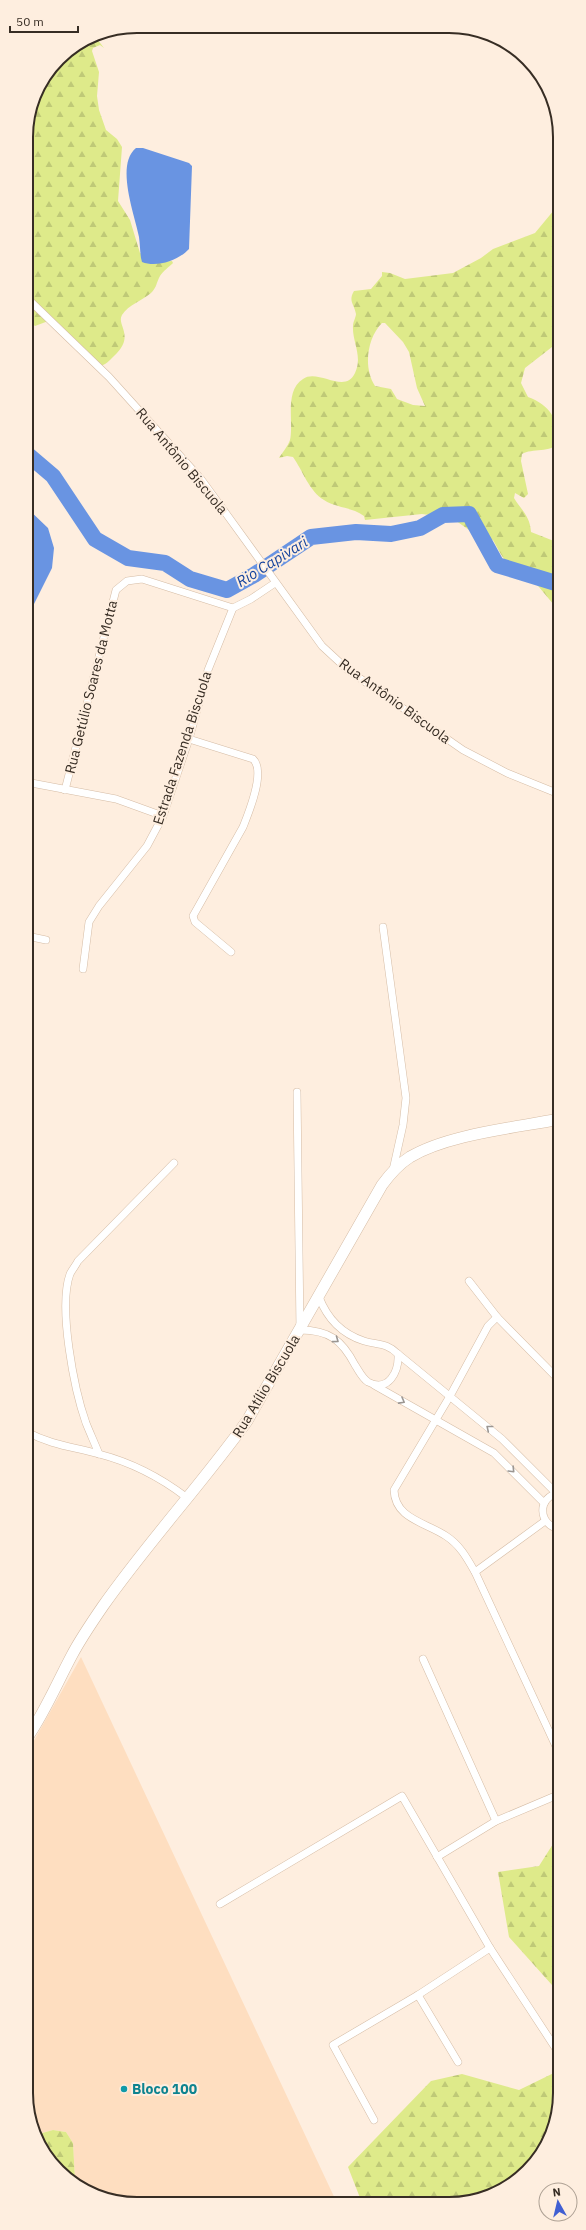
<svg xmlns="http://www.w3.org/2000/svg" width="586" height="2230" font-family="'IBM Plex Sans',sans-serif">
  <defs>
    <pattern id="forest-firs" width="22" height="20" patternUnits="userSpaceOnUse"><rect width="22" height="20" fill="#deea8a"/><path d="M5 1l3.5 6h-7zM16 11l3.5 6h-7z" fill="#bfc977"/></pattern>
  </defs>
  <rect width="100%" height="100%" fill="#feeedf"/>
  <polygon fill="#fedec0" points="81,1657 337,2203 115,2202 75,2180 73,2143 66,2132 53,2130 35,2135 27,2108 27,2098 32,2094 27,2037 27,1753"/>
  <g fill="url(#forest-firs)" fill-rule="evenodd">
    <path d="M94 35 104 48 100 45 93 48 92 51 99 72 97 96 99 110 106 130 117 139 122 147 118 201 130 220 140 253 160 262 172 261 173 263C169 267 163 271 160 276 157 281 156 289 151 293 143 300 128 305 122 315 116 325 136 336 114 356 109 361 106 365 99 366L51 320 35 326 26 319V130L35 94 59 58Z"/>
    <path d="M559 204V345L552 347 525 368 521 383 528 397C550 405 558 419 559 443 551 453 532 448 522 454L521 461 528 494 524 498 515 493 514 498C522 511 530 516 531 532L559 543V611L529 575C509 573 502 556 493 540L479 537 452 518 422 514 365 520 364 516C352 507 336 508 324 500 309 491 303 471 293 457L287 456 279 458C282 453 288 446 290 440 294 422 284 391 303 379 318 368 345 395 355 373 363 356 352 342 353 326 353 322 356 317 356 314 354 304 348 301 354 291L371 289 382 276V272L390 273 405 279 453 273 481 258 493 249 535 233ZM382 323H385L403 342 409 352 417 388 425 406 413 405 397 399 391 389 375 386C363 368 367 338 382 323Z"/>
    <polygon points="560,1833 560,1991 552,1985 509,1937 498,1872 539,1866"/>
    <polygon points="27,2037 32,2094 27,2098"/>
    <path d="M560 2070C560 2091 560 2116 551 2136 537 2169 500 2200 463 2203 430 2206 395 2203 362 2203L348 2167 431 2081 462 2074 519 2090Z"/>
    <polygon points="53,2130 66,2132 73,2143 75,2180 58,2171 37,2142 35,2135"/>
  </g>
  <g fill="#6994e2">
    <path d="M136 148H143L189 163 192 166 189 249C179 260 157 268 142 262L141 258C140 251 140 244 139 237 135 215 115 165 136 148Z"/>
    <polygon points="26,507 48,528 54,548 52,568 34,604 26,634"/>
  </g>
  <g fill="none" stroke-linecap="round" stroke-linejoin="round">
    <polyline stroke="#6994e2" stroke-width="16" points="26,453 53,476 95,539 128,558 165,563 190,579 227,590 254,575 311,537 356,532 391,534 420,528 443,515 469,514 497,565 559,584"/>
    <defs>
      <g id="street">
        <polyline points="26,297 109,377 201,479 322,646 348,670 463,750 507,773 559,794"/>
        <path d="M189 739 253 759C266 771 249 812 243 827L193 916 195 922 231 952"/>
        <polyline points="26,782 116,799 163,816"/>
        <polyline points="65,790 116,590 127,581 142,579 233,608"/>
        <polyline points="383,927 406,1098 403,1125 393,1170"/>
        <polyline points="27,936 46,940"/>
        <polyline points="83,969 89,922 99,906 147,846 163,816 189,739 208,670 233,608 251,599 275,583"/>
        <path d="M297 1092 300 1330C329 1330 342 1340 355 1365 359 1371 362 1378 368 1382 389 1393 399 1371 398 1354 387 1343 378 1345 364 1341 342 1334 327 1318 319 1297"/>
        <path d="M469 1281 497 1317 488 1326 450 1396 394 1490C395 1519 425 1522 446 1536 460 1545 467 1558 475 1572L560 1755"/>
        <polyline points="497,1317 559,1380"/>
        <polyline points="398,1354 502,1439 557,1494"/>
        <polyline points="374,1385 494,1453 544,1503"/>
        <path d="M27 1432C51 1445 74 1447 99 1454 130 1462 161 1478 186 1497"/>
        <path d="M99 1454C95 1444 90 1433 86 1423 74 1389 58 1307 70 1274 72 1270 76 1265 78 1261L174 1163"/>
        <path d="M560 1493C536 1496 538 1526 560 1529"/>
        <polyline points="475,1572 545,1521"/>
        <polyline points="423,1659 496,1821"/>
        <polyline points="437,1857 496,1821 560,1794"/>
        <polyline points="220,1904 402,1796 490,1948 560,2055"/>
        <polyline points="418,1995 458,2062"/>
        <polyline points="374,2120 333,2045 418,1995 490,1948"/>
      </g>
      <path id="secondary" d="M27 1738C45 1712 57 1683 72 1655 81 1638 92 1622 103 1606 148 1542 201 1485 247 1421L382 1185C390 1174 399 1164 410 1157 449 1134 515 1128 559 1119"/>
    </defs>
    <use href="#street" stroke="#d5bca5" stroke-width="8"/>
    <use href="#secondary" stroke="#d5bca5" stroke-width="12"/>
    <use href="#street" stroke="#fff" stroke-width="7"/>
    <use href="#secondary" stroke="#fff" stroke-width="11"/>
  </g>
  <defs><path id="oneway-chevron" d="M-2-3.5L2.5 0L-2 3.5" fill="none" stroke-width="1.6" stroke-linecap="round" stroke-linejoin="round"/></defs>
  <g stroke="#9b9692">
    <use href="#oneway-chevron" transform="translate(336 1340) rotate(36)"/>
    <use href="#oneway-chevron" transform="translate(402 1401) rotate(29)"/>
    <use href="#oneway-chevron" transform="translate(489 1428) rotate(-141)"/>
    <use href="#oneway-chevron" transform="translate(512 1470) rotate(46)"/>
  </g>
  <circle fill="#0f9aa8" stroke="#feeedf" stroke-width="1.5" cx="124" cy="2089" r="4"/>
  <g text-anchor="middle" stroke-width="4" stroke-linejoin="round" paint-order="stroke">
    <g font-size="14" fill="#372d24" stroke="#feeedf">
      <text transform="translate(182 461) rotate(50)" y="5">Rua Antônio Biscuola</text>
      <text transform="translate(91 687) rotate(-76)" y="5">Rua Getúlio Soares da Motta</text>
      <text transform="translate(395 701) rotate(36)" y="5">Rua Antônio Biscuola</text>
      <text transform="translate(182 748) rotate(-72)" y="5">Estrada Fazenda Biscuola</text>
      <text transform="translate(266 1386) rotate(-59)" y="5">Rua Atílio Biscuola</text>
    </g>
    <g font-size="14" font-weight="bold" fill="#0d838f" stroke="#feeedf" text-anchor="start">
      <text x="132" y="2094">Bloco 100</text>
    </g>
    <g font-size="15" font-style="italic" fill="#13429d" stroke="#feeedf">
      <text transform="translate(272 562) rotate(-32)" y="5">Rio Capivari</text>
    </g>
  </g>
  <path d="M0 0H586V2230H0ZM137 33H449A104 104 0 0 1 553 137V2093A104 104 0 0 1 449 2197H137A104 104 0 0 1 33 2093V137A104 104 0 0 1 137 33Z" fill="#feeedf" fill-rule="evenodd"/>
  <path fill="none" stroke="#372d24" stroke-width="2" d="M137 33H449A104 104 0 0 1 553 137V2093A104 104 0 0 1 449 2197H137A104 104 0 0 1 33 2093V137A104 104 0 0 1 137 33Z"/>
  <g transform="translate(558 2202) rotate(352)"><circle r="19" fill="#feeedf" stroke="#aea194"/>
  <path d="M0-3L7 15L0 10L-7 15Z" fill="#415fd2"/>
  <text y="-6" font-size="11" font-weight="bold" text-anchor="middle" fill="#372d24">N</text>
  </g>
  <path d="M10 26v6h68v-6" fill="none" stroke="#372d24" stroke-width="2"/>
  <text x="16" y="26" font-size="12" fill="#372d24" stroke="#feeedf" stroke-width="3" paint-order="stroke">50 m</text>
</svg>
